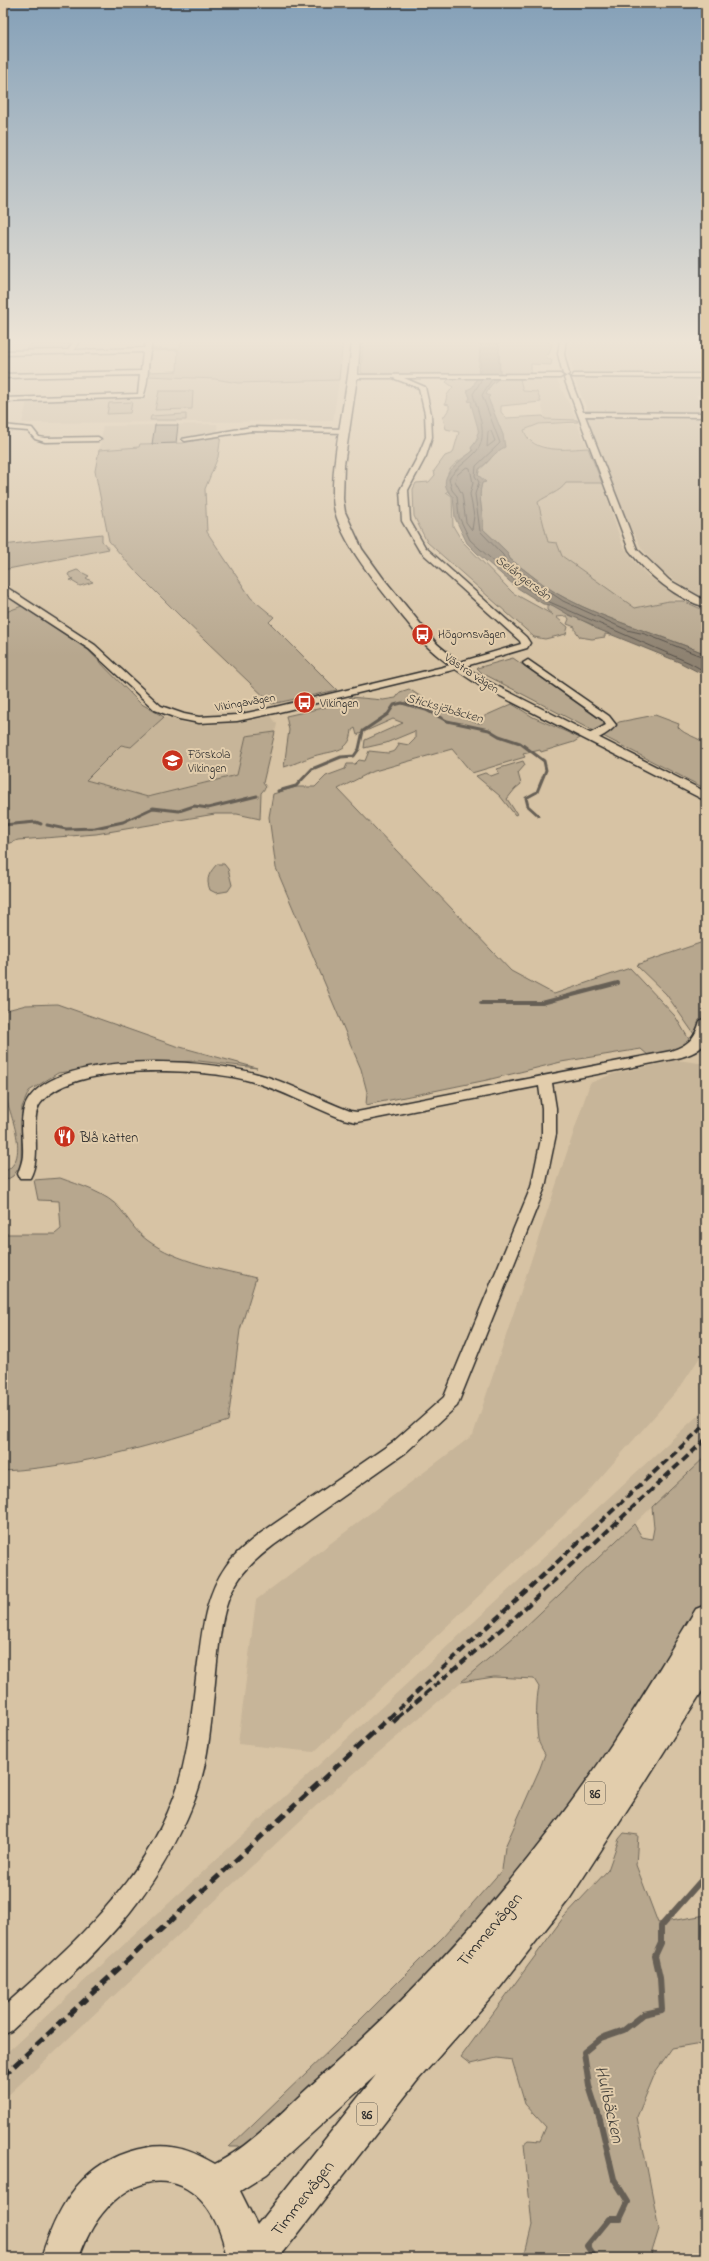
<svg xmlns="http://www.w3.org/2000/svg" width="709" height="2261" font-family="'Indie Flower',sans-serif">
  <rect width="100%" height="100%" fill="#d7c3a4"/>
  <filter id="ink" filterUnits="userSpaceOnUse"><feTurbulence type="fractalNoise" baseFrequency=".025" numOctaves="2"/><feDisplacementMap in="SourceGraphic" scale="8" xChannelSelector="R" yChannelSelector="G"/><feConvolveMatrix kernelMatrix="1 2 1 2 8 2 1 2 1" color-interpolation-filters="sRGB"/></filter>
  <g filter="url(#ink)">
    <g fill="#c7b599">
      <polygon points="572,339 706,339 706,374 584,374 573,371 569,354"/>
      <polygon points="148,377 215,379 238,383 339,380 333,421 22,423 27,401 147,398"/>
      <polygon points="706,377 706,395 696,395 704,412 588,412 574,378"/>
      <polygon points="531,378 556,378 577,420 545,419 541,402 523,391 520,379"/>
      <polygon points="597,416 706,416 706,600 660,571 642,549 619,505 586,418"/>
      <polygon points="217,424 218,433 180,440 178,443 99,451 103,426"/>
      <polygon points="548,424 577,424 588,448 551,449 533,442 524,432 524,430 528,426"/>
      <polygon points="565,483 602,483 622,544 633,560 648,576 681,598 635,608 562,556 557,543 548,542 538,502"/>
      <polygon points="3,594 22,606 3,613"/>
      <polygon points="271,716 277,724 275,732 246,736 237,775 148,797 86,780 121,745 131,747 164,717 185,723 208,725 247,721"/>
      <polygon points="677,1060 706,1064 706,1348 681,1386 585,1495 314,1752 238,1744 256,1600 473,1435 590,1083 613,1074"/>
      <polygon points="706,1408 706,1456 522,1630 317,1805 3,2100 3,2056"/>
    </g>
    <g fill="#b7a78e" stroke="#71695c">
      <polygon points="183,339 343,339 339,380 238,383 215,379 147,376 148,372 177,371 178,350 150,351 151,349 179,349"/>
      <polygon points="363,339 476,339 482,347 480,348 478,375 364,374 361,372"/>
      <polygon points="499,339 553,339 546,341 552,344 549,354 546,355 547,358 552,360 551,365 531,364 531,372 524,374 500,373"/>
      <polygon points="32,343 72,344 68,350 64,351 23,352"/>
      <path d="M451 377 478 378 473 387 467 390C474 406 486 434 471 448L473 451C454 465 443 467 448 492H446L452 496 453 526 462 541 513 593 553 615 547 610V605H552L611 635 605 634V637L592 639 580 637 575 630V627L567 624 569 619 567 616 556 617 568 627 566 634 545 639 534 637 427 542 414 516 413 489 416 483 429 482 435 475 434 471 445 456 453 453 459 432 446 429 443 418 449 409V405L445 404 447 395 453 387 446 382Z"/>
      <path d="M500 378H531L520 379 523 391 537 392 541 402 501 406V412L506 418 543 416 545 419 577 420 578 422 539 424 524 430C531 455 568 449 588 448L602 483H566C559 493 547 495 538 502L548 542 557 543 562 556 635 608 669 601H683L706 611V654C659 634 610 622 565 598 545 588 528 572 510 559L507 552 483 529C484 512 477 499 482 483L478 475 480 469C492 460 498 449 503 435L486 394 491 385Z"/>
      <polygon points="159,391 193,391 192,409 155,410"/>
      <polygon points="132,402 130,413 107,414 109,403"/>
      <polygon points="186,414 186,420 150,420 151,416"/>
      <polygon points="221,435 218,457 205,489 207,532 251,598 274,617 269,622 337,690 272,704 184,620 134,570 109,541 95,471 99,450 139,447 140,444 183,443"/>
      <polygon points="102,534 102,541 109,549 3,570 3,545"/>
      <polygon points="77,570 89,576 86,578 93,582 80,586 70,580 73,579 68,575 69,573"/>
      <polygon points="22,606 88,650 140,703 164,717 131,747 121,745 86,780 148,797 237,775 246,736 275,732 263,783 266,787 261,793 260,819 237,814 215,814 96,834 18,840 3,846 3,613"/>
      <polygon points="513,658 605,723 595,732 482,673 477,668"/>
      <path d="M409 689 432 704 478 723H482L478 719 512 704 533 717 580 738 574 742 541 752 540 750 523 754 525 757 472 773 452 749 371 772 338 789 511 971 554 994 630 968 675 1016 690 1041 688 1046 649 1056 641 1049 561 1062 487 1080 366 1105 367 1092 361 1069 276 868 269 817 273 794 296 787H315L326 776 345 769 347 764H355L359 760 365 761 369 751 388 753 395 751 399 745 398 743 409 745 415 739V731L386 743 364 748 365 740 403 723 393 719 357 735 355 728 352 730C350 755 329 750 311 757 302 760 293 765 284 767L289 730 286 716 349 702 350 697 383 700 396 698 400 692Z"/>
      <path d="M655 715 679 724 678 727C685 736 698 736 706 745V789L601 735 619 722Z"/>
      <polygon points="523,761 525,765 518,773 521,784 515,789 507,799 517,814 515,815 500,796 476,776 485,773 491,776 499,773 497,769"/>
      <path d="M217 864H224L228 869 232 885 228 891 216 893 210 890C205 878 210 872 217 864Z"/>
      <polygon points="706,941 706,1000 699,1034 694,1034 666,994 636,965"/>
      <path d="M57 1004 173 1045 257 1068 199 1061 133 1063 58 1073 29 1091 22 1107 21 1165 13 1176 3 1182V1172C35 1160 5 1106 3 1085 1 1061 3 1035 3 1011L26 1005Z"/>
      <path d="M60 1178C79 1185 108 1193 121 1210 129 1220 136 1232 147 1240 178 1263 220 1269 256 1278L240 1330 228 1421C154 1445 81 1467 3 1471V1234H55L61 1229 59 1201 38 1200 34 1180Z"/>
      <path d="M706 1456V1600L602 1768 462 1944 251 2147H229L333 2047 443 1937 502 1870 505 1847 540 1768 545 1754C542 1749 539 1744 538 1739 536 1728 536 1697 539 1687L534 1679 494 1677 461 1682 522 1630 634 1524 642 1537 652 1539 654 1528 652 1507Z"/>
      <polygon points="624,1833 638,1835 636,1865 658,1923 706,1915 706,2046 695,2044 672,2048 656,2071 637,2117 659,2229 650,2258 524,2258 532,2225 524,2144 529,2140 540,2141 546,2127 525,2104 512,2060 497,2058 470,2064 461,2057 563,1918 608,1870 619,1839"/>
    </g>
    <path fill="#8e8271" stroke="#665f55" d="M476 339H498L500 377 491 385 486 394 490 396 488 398 503 435 505 447C494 452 489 462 479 469L478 475 486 482 482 483C477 499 484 512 483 529L507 552 510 559C528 572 546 588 565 598 610 622 659 634 706 654V676L679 662 595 628 591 624 569 615 552 605 543 604 516 587 477 553 467 543 455 518 453 496C432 479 459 462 473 451L471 448 478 439 477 434 479 432 471 404 472 402 468 401 470 398 467 390 473 387 480 370V348L482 347Z"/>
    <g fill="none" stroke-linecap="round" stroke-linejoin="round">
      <g stroke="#534e47" stroke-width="1">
        <path d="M482 379 473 394C478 413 491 439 473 455 465 463 455 469 449 479L452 490 457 496 459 517 470 540 518 583 545 600 690 663 706 672"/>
        <polyline points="492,379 482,395 500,443 476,466 475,476 479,482 475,494 480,531 503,555 507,563 563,601 627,630 645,634 706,658"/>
        <polygon points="491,431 495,441 487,447 488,432"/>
        <polygon points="467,467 470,468 473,483 470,494 474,516 472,530 466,522 462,494 455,481 457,475"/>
      </g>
      <g stroke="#665f55" stroke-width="3">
        <polyline points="278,791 296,786 312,769 341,757 354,756 359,749 363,731 388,714 394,705 402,703 426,710 447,721 489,730 499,736 520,743 544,761 546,770 537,792 526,798 528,806 538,815"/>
        <polyline points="3,825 36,822 41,824"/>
        <polyline points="47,825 66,829 95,828 123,822 153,808 179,811 194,806 208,808 257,796"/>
      </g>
      <polyline stroke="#665f55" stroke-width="4" points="481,1003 542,1003 618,983"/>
      <polyline stroke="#665f55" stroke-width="6" points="595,2258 587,2246 609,2219 620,2219 628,2202 614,2179 600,2120 589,2086 584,2052 601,2038 624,2030 644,2014 662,2010 660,1978 655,1956 661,1943 661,1926 706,1875"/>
    </g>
    <polygon fill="#a1947f" stroke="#2b2b2b" points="155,425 178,425 176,443 152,444"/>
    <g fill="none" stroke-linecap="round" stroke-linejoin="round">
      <defs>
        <g id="minor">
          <path d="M75 339H81L74 350 144 348 148 339H154C145 359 151 378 143 397L3 402V398L138 394 140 375 3 378V374L141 371 143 352 3 355V351L68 350Z"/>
          <polygon points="560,339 566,339 564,354 569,374 566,376 563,374 558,354"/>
          <polygon points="574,374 706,374 706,378 572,377"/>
          <polygon points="351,375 560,374 563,376 560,378 404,378 425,387 431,414 432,437 426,456 408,490 410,521 425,547 526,637 530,643 527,648 449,671 275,713 237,721 199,723 179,719 155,710 89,649 3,593 3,586 6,587 95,645 161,706 184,714 199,717 237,715 275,707 443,667 521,644 520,641 419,550 402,521 400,490 418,456 426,437 425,414 419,388 393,378 353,378"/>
          <path d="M567 376 570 378 583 412 706 413V417L585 416 637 549 669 580 706 601V607C676 599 647 574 629 550L564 378Z"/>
          <polygon points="3,425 32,428 39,437 45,438 98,437 101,439 98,441 45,442 35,439 28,431 3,429"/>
          <polygon points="251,427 346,429 349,431 346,433 251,431 185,441 182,439"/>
          <path d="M528 660 609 716 616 725C610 732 597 742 587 739V735L606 725 603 720 525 665 523 663Z"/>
          <path d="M706 1017C706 1024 708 1033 706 1040 702 1052 683 1057 673 1059L552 1083 556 1108V1134L545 1187 457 1406 405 1453 274 1545C260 1556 245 1568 236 1584 223 1605 221 1629 218 1653 212 1702 212 1753 195 1799 155 1902 91 1959 11 2031L3 2035V2007C70 1947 142 1884 174 1797 191 1751 192 1702 199 1655 203 1623 207 1593 226 1566 235 1553 248 1543 261 1533L393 1442 444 1397 531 1187 542 1134V1108L539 1086 357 1122 343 1119C312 1107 282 1090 250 1081 205 1068 70 1061 40 1104 29 1120 43 1154 30 1178H20L18 1174C20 1167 23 1161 23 1154 24 1135 17 1114 30 1097 65 1051 203 1059 254 1073 287 1081 318 1099 350 1111L357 1112 671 1051C688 1045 695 1039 700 1021Z"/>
        </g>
        <path id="tertiary" d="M352 339H360L358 371 344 465 343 499 345 512 362 549 383 578 437 644 461 664 487 681 706 792V801L479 685C462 674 445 663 430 649 420 640 412 627 403 617 380 588 334 536 333 498 332 448 349 391 352 339Z"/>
        <path id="primary" d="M706 1605V1685L638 1793 570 1898 498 1990 417 2081 279 2258H227C207 2150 110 2162 79 2258H41C56 2211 78 2168 128 2152 162 2141 185 2146 215 2164 254 2144 285 2108 318 2079 423 1986 518 1880 599 1763 633 1714 664 1661 696 1609ZM376 2075 257 2225 240 2191 267 2174Z"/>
      </defs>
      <use href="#minor" stroke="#2b2b2b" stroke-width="3"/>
      <use href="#tertiary" stroke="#2b2b2b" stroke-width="3"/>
      <use href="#primary" stroke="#2b2b2b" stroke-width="3"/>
      <use href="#minor" fill="#e2cdac" fill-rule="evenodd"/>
      <use href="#tertiary" fill="#e2cdac" fill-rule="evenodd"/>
      <use href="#primary" fill="#e2cdac" fill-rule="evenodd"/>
      <g stroke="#2b2b2b" stroke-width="4" stroke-dasharray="8 4" stroke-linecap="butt">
        <polyline points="389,1718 706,1424"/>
        <polyline points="397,1718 512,1620 706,1439"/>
      </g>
      <g stroke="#2b2b2b" stroke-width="5" stroke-dasharray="10 5" stroke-linecap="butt">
        <polyline points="393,1722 398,1717"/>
        <polyline points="3,2076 390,1717"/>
      </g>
    </g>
  </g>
  <linearGradient id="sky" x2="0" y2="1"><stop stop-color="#84a0b8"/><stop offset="0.52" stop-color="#ede4d6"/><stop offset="1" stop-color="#ede4d6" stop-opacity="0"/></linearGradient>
  <rect width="709" height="656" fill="url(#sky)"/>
  <defs>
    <symbol id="bus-disc" viewBox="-11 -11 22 22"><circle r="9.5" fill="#c8321e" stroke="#e2cdac"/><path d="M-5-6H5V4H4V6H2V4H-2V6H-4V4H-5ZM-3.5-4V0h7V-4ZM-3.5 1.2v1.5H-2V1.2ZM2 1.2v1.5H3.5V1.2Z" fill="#fff"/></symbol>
    <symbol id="school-disc" viewBox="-11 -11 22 22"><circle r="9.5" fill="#c8321e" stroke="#e2cdac"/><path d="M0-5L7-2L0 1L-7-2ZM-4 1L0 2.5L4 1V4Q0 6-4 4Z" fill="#fff"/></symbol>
    <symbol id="restaurant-disc" viewBox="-11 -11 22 22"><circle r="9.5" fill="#c8321e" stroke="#e2cdac"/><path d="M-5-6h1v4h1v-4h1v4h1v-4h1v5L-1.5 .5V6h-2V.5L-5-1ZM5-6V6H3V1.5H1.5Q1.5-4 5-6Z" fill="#fff"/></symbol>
  </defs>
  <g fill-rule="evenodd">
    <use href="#bus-disc" x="410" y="622" width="25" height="25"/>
    <use href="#bus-disc" x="292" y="690" width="25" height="25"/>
    <use href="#school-disc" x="160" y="748" width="25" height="25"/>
    <use href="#restaurant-disc" x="52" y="1124" width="25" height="25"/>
  </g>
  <g text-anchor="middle" stroke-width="4" stroke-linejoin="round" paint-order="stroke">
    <g font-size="12" fill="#2b2b2b" stroke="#e2cdac" text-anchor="start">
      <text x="438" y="638">Högomsvägen</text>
      <text x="320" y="707">Vikingen</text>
      <text x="188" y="758">Förskola<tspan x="188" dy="14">Vikingen</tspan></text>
    </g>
    <g font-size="12" fill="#2b2b2b" stroke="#e2cdac">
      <text transform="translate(472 673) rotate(33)" y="4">Västra vägen</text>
      <text transform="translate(245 702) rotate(-10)" y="4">Vikingavägen</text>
    </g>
    <g font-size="13" font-style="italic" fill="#44413c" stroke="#e2cdac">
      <text transform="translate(524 577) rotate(37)" y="5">Selångersån</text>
      <text transform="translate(445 707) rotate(16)" y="5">Sticksjöbäcken</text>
    </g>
    <g fill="#e2cdac" stroke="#625c52" stroke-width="1">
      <rect x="585" y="1782" width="20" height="22" rx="3"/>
      <rect x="357" y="2103" width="20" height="22" rx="3"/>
    </g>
    <g font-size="13" font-weight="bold" fill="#2b2b2b">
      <text x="595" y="1798">86</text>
      <text x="367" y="2119">86</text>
    </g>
    <g font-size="14" fill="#2b2b2b" stroke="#e2cdac" text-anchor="start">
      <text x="80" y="1142">Blå katten</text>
    </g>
    <g font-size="17" fill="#2b2b2b" stroke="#e2cdac">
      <text transform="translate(489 1929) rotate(-50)" y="6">Timmervägen</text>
      <text transform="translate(302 2198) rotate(-52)" y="6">Timmervägen</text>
    </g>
    <g font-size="18" font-style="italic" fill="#44413c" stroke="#e2cdac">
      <text transform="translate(610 2104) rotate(77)" y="6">Hulibäcken</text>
    </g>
  </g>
  <rect width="709" height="2261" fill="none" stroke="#e2cdac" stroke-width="16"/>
  <rect x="8" y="8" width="693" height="2245" fill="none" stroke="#2b2b2b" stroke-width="1.5" filter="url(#ink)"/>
</svg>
